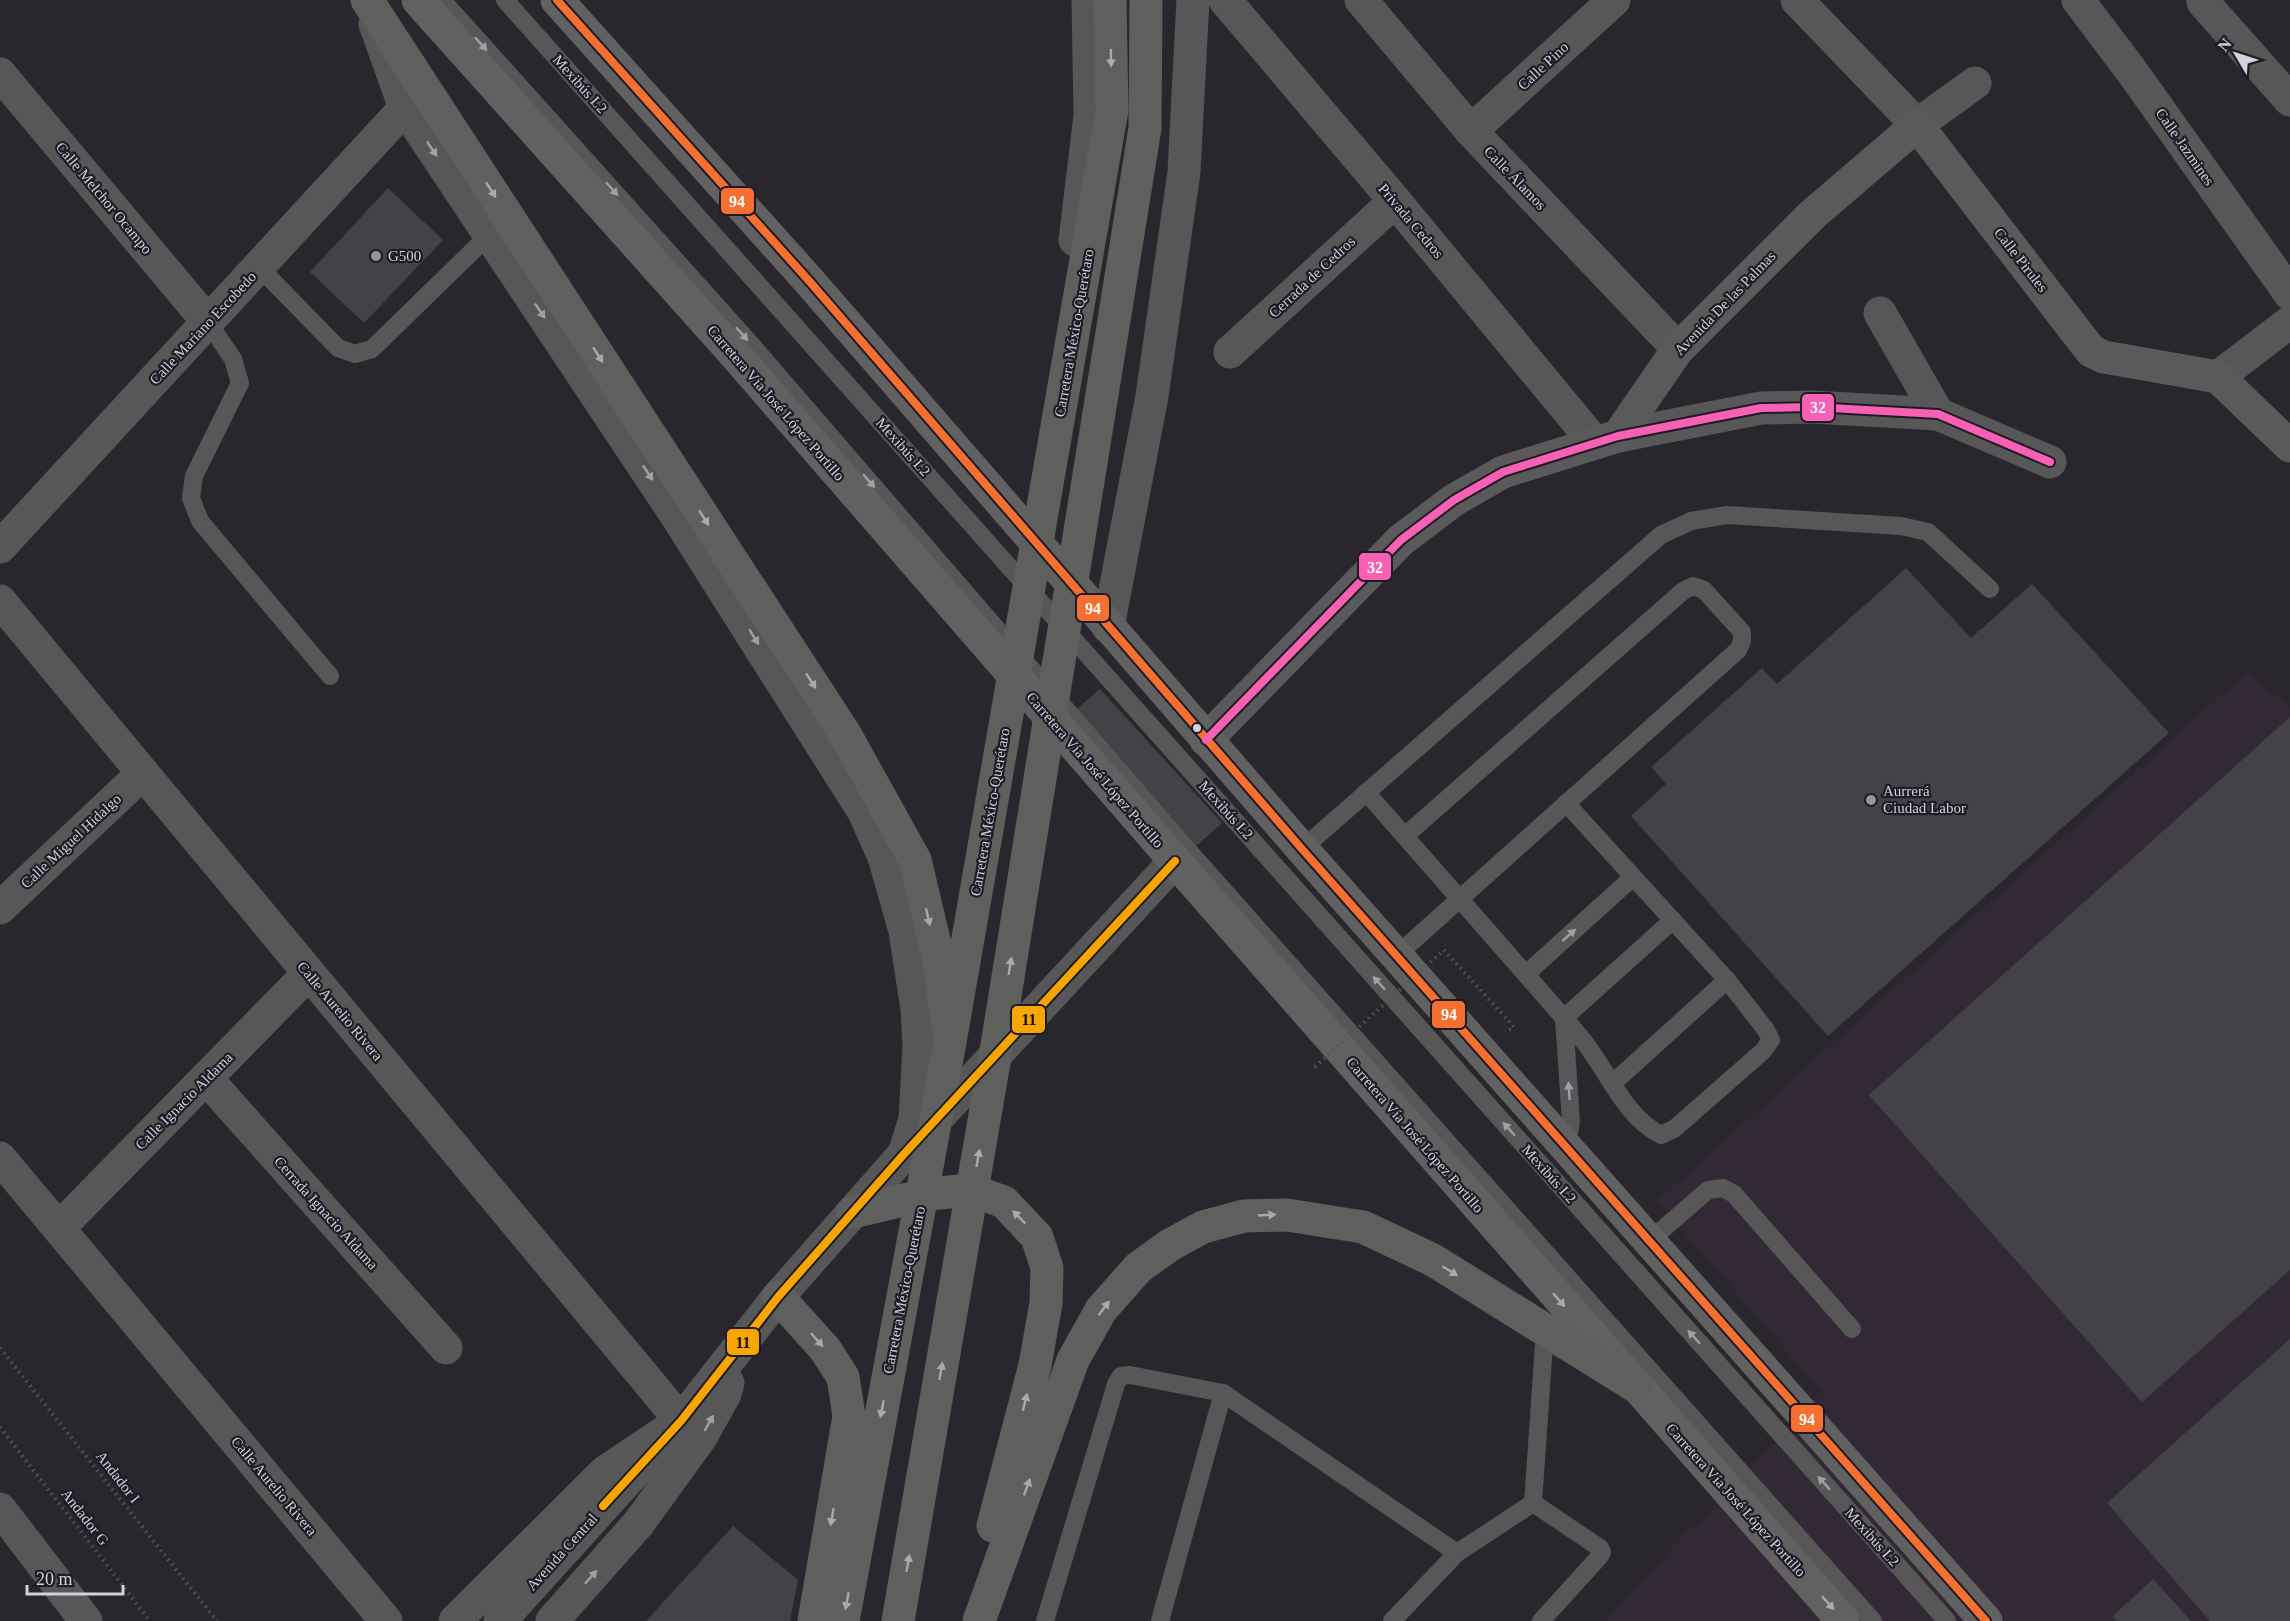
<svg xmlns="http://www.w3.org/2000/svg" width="2290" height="1621" font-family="'Times New Roman',serif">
  <rect width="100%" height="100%" fill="#29272d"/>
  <polygon fill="#332936" points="2247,672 2290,707 2290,1621 1606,1621 1691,1527 1694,1530 1821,1391 1657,1201"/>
  <g fill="#434247">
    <polygon points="388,188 443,240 364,323 310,272"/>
    <polygon points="1906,568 1971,638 2032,584 2169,733 1828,1036 1631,816 1666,784 1651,767 1762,668 1777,684"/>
    <polygon points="1100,689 1222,823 1194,848 1072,713"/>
    <polygon points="2290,717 2290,1270 2142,1402 1869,1095"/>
    <polygon points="2290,1339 2290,1621 2210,1621 2107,1503"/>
    <polygon points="733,1526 798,1580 790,1621 646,1621"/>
    <polygon points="2153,1579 2191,1621 2117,1621 2113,1616"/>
  </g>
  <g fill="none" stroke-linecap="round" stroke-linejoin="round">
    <g stroke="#565657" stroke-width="4" stroke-dasharray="1.5 4.5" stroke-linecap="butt">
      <polyline points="1444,950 1514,1027 1505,1032"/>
      <polyline points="0,1348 217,1621"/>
      <polyline points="0,1427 150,1621"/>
    </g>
    <g stroke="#575757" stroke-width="18">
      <polyline points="442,0 750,343 1178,839 1873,1621"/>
      <polyline points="505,0 1947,1621"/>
      <polyline points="259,267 338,348 355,354 372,349 489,235"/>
      <polyline points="208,322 233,359 240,383 194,476 191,498 200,521 330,676"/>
      <path d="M1366 792 1564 1018C1572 1027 1581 1037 1588 1047 1610 1077 1627 1118 1661 1135L1674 1129 1763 1051 1771 1040 1766 1030 1727 980 1566 803"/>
      <polyline points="1302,849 1661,535 1691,521 1727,515 1901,526 1928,532 1990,589"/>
      <polyline points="1397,955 1738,650 1742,641 1742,632 1704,590 1693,586 1683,591 1406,835"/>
      <polyline points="1526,974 1633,877"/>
      <polyline points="1613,1083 1727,980"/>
      <polyline points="1566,1149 1571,1122 1564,1018 1673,920"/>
      <polyline points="1648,1242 1708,1190 1723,1188 1734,1194 1852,1329"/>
      <polyline points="1533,1503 1600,1548 1602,1552 1600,1556 1541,1621"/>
      <polyline points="1045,1621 1116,1384 1121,1376 1130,1375 1223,1393 1457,1553 1533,1503 1545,1330"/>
      <polyline points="1160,1621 1223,1393"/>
      <polyline points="1392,1621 1457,1553"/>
    </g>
    <g stroke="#575757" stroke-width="33">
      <polyline points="1225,0 1395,201 1595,443"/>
      <polyline points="1361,0 1471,131 1678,349"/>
      <polyline points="1797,0 1917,125 1975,83"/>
      <polyline points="2078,0 2133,73 2290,294"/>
      <polyline points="2203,2 2290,100"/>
      <polyline points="375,24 405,108 674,512 864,812 884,857 905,931 917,1009 919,1045 915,1119 904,1154"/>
      <polyline points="0,74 208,322"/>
      <polyline points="1471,131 1614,0"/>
      <polyline points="1075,240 1090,116 1088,0"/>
      <polyline points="1880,313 1938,414"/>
      <polyline points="1230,352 1395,201"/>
      <polyline points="2218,377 2290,322"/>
      <polyline points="1618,436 1761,408 1812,407 1938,414 2050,462"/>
      <polyline points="0,547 405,108"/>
      <polyline points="0,601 681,1421 605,1472 455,1621"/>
      <polyline points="1108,627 1152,396 1184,172 1193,0"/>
      <polyline points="0,908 143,773"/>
      <polyline points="206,1078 446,1348"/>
      <polyline points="0,1158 386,1621"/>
      <polyline points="59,1228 309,973"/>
      <polyline points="0,1509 86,1621"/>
    </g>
    <g stroke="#575757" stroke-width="33">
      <polyline points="500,1621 681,1421 778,1297 904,1154 1175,861"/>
      <polyline points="552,1621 638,1524 701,1437 725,1394 728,1383"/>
    </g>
    <polyline stroke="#595a59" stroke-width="33" points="1206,740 1401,540 1454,500 1503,472 1618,436 1678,349 1812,215 1917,125 2091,351 2104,357 2218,377 2290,446"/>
    <g stroke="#606160" stroke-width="33">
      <polyline points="418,0 732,351 1175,861 1843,1621"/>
      <polyline points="557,0 810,282 1302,849 1986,1621"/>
    </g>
    <g stroke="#5e605e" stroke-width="33">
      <polyline points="367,0 845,734 915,860 939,961 949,1032"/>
      <polyline points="853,1212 929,1194 970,1190 1004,1202 1037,1237 1047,1268 1046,1303 1035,1365 993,1526"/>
      <polyline points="778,1297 825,1349 843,1377 849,1416 814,1621"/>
      <polyline points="979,1621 1073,1360 1101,1310 1138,1268 1170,1245 1203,1227 1244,1216 1287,1215 1363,1227 1433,1260 1635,1386"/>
    </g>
    <polyline stroke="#565657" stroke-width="4" stroke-dasharray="1.5 4.5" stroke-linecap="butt" points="1315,1067 1444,950"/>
    <g stroke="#5e605e" stroke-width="33">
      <polyline points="843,1621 950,1042 1112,110 1110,0"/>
      <polyline points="898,1621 998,1039 1145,128 1146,0"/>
    </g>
    <defs>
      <polyline id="bus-1" points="557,0 810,282 1302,849 1986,1621"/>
      <polyline id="bus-2" points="1206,740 1401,540 1454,500 1503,472 1618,436 1761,408 1812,407 1938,414 2050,462"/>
      <polyline id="bus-3" points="603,1506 681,1421 778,1297 904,1154 1175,861"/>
    </defs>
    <use href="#bus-1" stroke="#1e1a26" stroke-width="12"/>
    <use href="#bus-2" stroke="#1e1a26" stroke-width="12"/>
    <use href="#bus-3" stroke="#1e1a26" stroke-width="12"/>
    <use href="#bus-1" stroke="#f46f30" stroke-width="8"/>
    <use href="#bus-2" stroke="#f860b3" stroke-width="8"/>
    <use href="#bus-3" stroke="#f7a600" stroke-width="8"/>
  </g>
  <defs><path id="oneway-solid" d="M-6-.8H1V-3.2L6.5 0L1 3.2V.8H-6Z" transform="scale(1.5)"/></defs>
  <g fill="#a1a0a5">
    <use href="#oneway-solid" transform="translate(481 44) rotate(48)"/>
    <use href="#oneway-solid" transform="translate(432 149) rotate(56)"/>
    <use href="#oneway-solid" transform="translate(612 189) rotate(48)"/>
    <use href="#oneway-solid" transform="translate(540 311) rotate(56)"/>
    <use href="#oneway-solid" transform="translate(742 334) rotate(48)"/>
    <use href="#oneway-solid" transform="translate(648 473) rotate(56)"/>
    <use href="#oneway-solid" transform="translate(869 481) rotate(49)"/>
    <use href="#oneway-solid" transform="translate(754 637) rotate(58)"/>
    <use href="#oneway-solid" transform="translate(1569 935) rotate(-42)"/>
    <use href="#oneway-solid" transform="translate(1379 983) rotate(-132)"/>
    <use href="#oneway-solid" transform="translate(1569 1091) rotate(-94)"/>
    <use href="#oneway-solid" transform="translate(1509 1129) rotate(-132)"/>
    <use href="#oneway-solid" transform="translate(1694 1337) rotate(-132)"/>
    <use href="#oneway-solid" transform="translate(709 1423) rotate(-61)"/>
    <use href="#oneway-solid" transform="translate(1824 1483) rotate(-132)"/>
    <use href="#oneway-solid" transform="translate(591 1577) rotate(-48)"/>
  </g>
  <g fill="#aaa9ae">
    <use href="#oneway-solid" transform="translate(1111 58) rotate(89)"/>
    <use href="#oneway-solid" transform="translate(491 190) rotate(57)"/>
    <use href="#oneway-solid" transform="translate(598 355) rotate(57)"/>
    <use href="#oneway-solid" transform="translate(704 518) rotate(57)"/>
    <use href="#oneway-solid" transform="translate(811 681) rotate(57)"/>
    <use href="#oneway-solid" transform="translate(928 917) rotate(77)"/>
    <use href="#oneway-solid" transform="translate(1010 966) rotate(-81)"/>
    <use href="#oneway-solid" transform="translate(978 1158) rotate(-80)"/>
    <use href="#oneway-solid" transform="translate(1267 1215) rotate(-3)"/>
    <use href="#oneway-solid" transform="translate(1019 1217) rotate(-134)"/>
    <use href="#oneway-solid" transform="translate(1450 1271) rotate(32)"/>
    <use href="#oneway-solid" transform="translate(1104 1308) rotate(-53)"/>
    <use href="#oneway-solid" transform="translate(817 1340) rotate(48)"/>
    <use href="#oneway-solid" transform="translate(941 1371) rotate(-80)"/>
    <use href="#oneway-solid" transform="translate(1025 1402) rotate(-76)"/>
    <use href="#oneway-solid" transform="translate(882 1409) rotate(101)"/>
    <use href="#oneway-solid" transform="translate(1027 1487) rotate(-70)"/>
    <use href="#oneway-solid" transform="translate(832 1517) rotate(100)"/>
    <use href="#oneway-solid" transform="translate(908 1563) rotate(-80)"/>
    <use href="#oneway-solid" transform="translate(847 1601) rotate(101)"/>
  </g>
  <g fill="#abaaaf">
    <use href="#oneway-solid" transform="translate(1559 1300) rotate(49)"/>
    <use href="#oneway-solid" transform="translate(1828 1603) rotate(48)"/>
  </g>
  <g fill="#98969d" stroke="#1e1a26" stroke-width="2">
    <circle cx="376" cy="256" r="6"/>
    <circle cx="1871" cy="800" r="6"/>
  </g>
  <circle fill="#d3d1d9" stroke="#1e1a26" stroke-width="2" cx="1197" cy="728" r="5"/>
  <g text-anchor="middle" stroke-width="4.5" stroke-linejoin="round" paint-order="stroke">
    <g font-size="15" fill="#d3d1d9" stroke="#1e1a26">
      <text transform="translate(1543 66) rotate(-43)" y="5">Calle Pino</text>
      <text transform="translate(580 84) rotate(48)" y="5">Mexibús L2</text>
      <text transform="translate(2185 147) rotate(55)" y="5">Calle Jazmines</text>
      <text transform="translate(1515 178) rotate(46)" y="5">Calle Álamos</text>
      <text transform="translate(104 198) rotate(50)" y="5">Calle Melchor Ocampo</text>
      <text transform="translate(1411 221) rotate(50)" y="5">Privada Cedros</text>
      <text transform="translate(2021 260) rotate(52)" y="5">Calle Pirules</text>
      <text transform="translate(1312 277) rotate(-43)" y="5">Cerrada de Cedros</text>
      <text transform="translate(1725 303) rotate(-46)" y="5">Avenida De las Palmas</text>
      <text transform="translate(203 328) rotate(-47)" y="5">Calle Mariano Escobedo</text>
      <text transform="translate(1074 333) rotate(-80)" y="5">Carretera México-Querétaro</text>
      <text transform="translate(776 403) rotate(49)" y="5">Carretera Vía José López Portillo</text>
      <text transform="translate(903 447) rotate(48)" y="5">Mexibús L2</text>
      <text transform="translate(1095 770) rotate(49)" y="5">Carretera Vía José López Portillo</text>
      <text transform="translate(1226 810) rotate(48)" y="5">Mexibús L2</text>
      <text transform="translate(990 812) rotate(-80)" y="5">Carretera México-Querétaro</text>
      <text transform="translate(71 841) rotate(-43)" y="5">Calle Miguel Hidalgo</text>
      <text transform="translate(340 1011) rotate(50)" y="5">Calle Aurelio Rivera</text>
      <text transform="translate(184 1101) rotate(-45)" y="5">Calle Ignacio Aldama</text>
      <text transform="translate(1415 1135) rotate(49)" y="5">Carretera Vía José López Portillo</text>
      <text transform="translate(1549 1174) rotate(48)" y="5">Mexibús L2</text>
      <text transform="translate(326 1213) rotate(48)" y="5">Cerrada Ignacio Aldama</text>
      <text transform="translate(904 1290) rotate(-79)" y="5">Carretera México-Querétaro</text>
      <text transform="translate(118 1477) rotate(52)" y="5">Andador I</text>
      <text transform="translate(274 1486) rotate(50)" y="5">Calle Aurelio Rivera</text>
      <text transform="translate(1736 1500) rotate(48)" y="5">Carretera Vía José López Portillo</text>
      <text transform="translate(85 1517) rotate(52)" y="5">Andador G</text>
      <text transform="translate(1872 1537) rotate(48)" y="5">Mexibús L2</text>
      <text transform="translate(562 1552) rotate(-48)" y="5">Avenida Central</text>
    </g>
    <g font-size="15" fill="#d3d1d9" stroke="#1e1a26" text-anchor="start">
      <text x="388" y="261">G500</text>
      <text x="1883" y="796">Aurrerá<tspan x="1883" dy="17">Ciudad Labor</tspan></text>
    </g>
  </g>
  <g stroke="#1e1a26" stroke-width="2">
    <rect x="720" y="187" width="35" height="28" rx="6" fill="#f46f30"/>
    <rect x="1801" y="393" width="34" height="29" rx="6" fill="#f860b3"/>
    <rect x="1358" y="552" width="34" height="29" rx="6" fill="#f860b3"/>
    <rect x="1076" y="594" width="34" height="28" rx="6" fill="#f46f30"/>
    <rect x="1431" y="1000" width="35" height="29" rx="6" fill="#f46f30"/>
    <rect x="1011" y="1005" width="35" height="29" rx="6" fill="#f7a600"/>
    <rect x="726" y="1328" width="34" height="28" rx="6" fill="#f7a600"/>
    <rect x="1790" y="1404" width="34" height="29" rx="6" fill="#f46f30"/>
  </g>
  <g font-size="16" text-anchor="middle" font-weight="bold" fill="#fff">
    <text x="737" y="207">94</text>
    <text x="1818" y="413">32</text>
    <text x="1375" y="573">32</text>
    <text x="1093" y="614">94</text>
    <text x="1449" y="1020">94</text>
    <text x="1807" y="1425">94</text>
  </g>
  <g font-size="16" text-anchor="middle" font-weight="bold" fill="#111">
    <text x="1029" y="1025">11</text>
    <text x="743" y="1348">11</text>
  </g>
  <g transform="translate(2236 54) rotate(309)" stroke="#1e1a26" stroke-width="4.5" paint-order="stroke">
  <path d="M0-4.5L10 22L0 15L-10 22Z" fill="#d3d1d9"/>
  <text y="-9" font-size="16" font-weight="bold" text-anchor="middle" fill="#d3d1d9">N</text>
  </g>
  <path d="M27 1585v9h96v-9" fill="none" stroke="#d3d1d9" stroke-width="3"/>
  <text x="36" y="1585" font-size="18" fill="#d3d1d9" stroke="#1e1a26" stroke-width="4.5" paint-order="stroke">20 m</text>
</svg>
